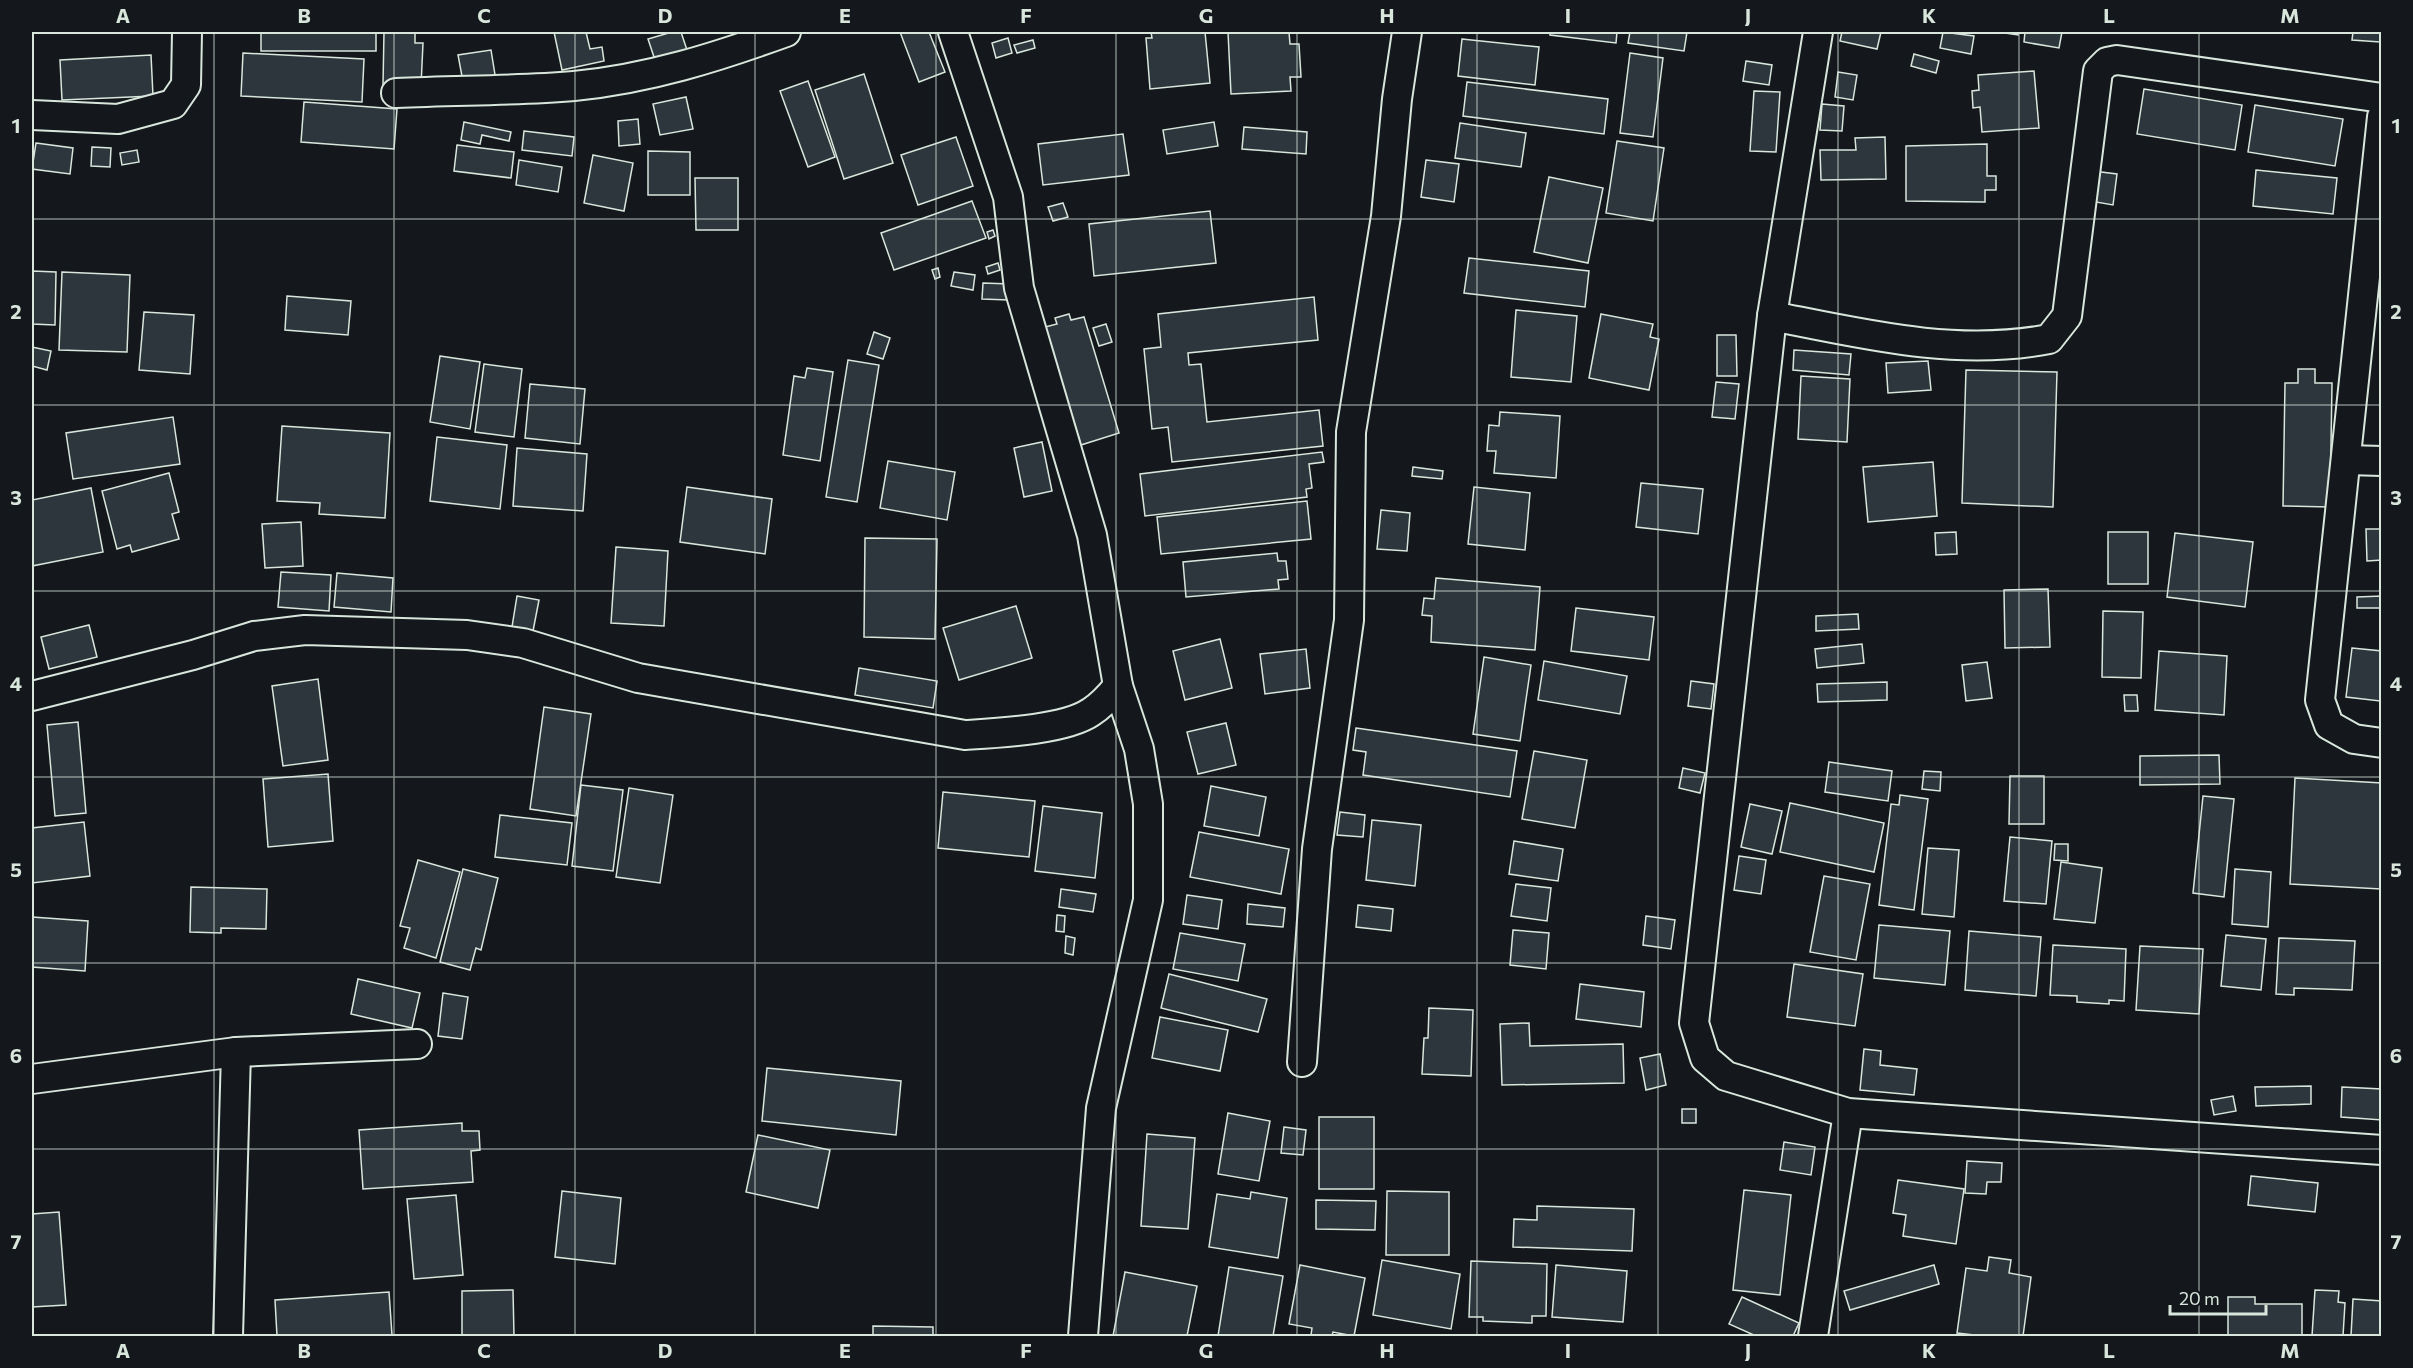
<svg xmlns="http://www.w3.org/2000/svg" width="2413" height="1368" font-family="Commissioner,sans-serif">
  <rect width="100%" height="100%" fill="#14181c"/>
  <g fill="#2c363c" stroke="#d8e6dc" stroke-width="1.5">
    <rect x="261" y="32" width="115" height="19"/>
    <polygon points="384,32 415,32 415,43 423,43 421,86 383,85"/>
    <polygon points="554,32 586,32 590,49 602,47 604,61 562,70"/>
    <polygon points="672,32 681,32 689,56 657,66 648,39"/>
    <polygon points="900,32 929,32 945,72 919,82"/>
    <polygon points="1151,32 1205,32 1210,83 1150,89 1146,38 1152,38"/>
    <polygon points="1228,32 1289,32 1290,44 1299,44 1301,77 1290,77 1291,91 1231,94"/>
    <polygon points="1550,32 1617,32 1616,43 1550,35"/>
    <polygon points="1630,32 1687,32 1684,51 1628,43"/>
    <polygon points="1842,32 1881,32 1877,49 1840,41"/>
    <polygon points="1943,32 1974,36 1971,54 1940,48"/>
    <polygon points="1998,32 2018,32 2018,35"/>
    <polygon points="2025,32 2062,32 2059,48 2024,42"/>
    <polygon points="2353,32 2381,32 2380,42 2352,40"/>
    <polygon points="1008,38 1012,53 996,58 992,43"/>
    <polygon points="1462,39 1539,47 1535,85 1458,76"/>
    <polygon points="1033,40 1035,48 1017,53 1014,45"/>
    <polygon points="491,50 496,81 464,87 458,55"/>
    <polygon points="243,53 364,59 362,102 241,96"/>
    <polygon points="1630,53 1663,58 1653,137 1620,133"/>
    <polygon points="1914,54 1939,61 1936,73 1911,66"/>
    <polygon points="151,55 153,96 62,100 60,60"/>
    <polygon points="1746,61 1772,65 1769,85 1743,81"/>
    <polygon points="2034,71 2039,128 1982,132 1980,107 1973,108 1972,91 1979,90 1978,75"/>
    <polygon points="1838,72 1857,75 1853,100 1835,97"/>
    <polygon points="864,74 893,163 844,179 815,90"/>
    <polygon points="808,81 835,157 808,167 780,91"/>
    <polygon points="1467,82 1608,99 1604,134 1463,116"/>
    <polygon points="2144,89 2242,105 2235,150 2137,134"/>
    <polygon points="1754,91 1780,92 1776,152 1750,151"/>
    <polygon points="686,97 693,129 660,135 653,104"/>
    <polygon points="304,102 397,109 394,149 301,142"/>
    <polygon points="1822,104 1844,106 1842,131 1820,130"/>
    <polygon points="2255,105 2343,119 2335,166 2248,152"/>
    <polygon points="638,119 640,144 619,146 618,121"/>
    <polygon points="464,122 511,132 509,141 482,135 480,144 461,140"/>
    <polygon points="1214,122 1218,146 1167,154 1163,130"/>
    <polygon points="1460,123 1526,133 1521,167 1455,158"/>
    <polygon points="1244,127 1307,132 1306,154 1242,149"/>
    <polygon points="524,131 574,137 572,156 522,150"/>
    <polygon points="1123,134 1129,175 1043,185 1038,144"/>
    <polygon points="956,137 973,186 918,205 901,155"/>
    <polygon points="1885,137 1886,179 1821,180 1820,150 1856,150 1855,138"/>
    <polygon points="1617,141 1664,148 1653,221 1606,213"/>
    <polygon points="36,143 73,148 70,174 32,169"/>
    <polygon points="1987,144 1987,176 1996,176 1996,190 1985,190 1985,202 1906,201 1906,146"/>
    <polygon points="457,145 514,152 511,178 454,171"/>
    <polygon points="92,147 111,148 110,167 91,166"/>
    <polygon points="137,150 139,162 122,165 120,153"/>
    <polygon points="648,151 690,152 690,195 648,195"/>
    <polygon points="593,155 633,163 624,211 584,203"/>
    <polygon points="519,160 562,167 558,192 516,185"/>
    <polygon points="1426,160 1459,164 1454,202 1421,197"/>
    <polygon points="2256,170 2337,178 2333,214 2253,206"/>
    <polygon points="2093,171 2117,174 2113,205 2090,201"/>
    <polygon points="1549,177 1603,188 1588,263 1534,252"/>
    <polygon points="695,178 738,178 738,230 696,230"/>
    <polygon points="972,201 986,238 894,270 881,233"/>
    <polygon points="1063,203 1068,217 1053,221 1048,207"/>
    <polygon points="1210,211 1216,263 1094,276 1089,224"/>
    <polygon points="993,230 995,236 989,239 987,232"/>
    <polygon points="1469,258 1589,271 1585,307 1464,293"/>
    <polygon points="998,263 1000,270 988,274 986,267"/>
    <polygon points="938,268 940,277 935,279 932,270"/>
    <polygon points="32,271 56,272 55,325 32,324"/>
    <polygon points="62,272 130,275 127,352 59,350"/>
    <polygon points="954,272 975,275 973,290 951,286"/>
    <polygon points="983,283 1010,284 1009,300 982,299"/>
    <polygon points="287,296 351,301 348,335 285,330"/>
    <polygon points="1314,297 1318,340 1188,353 1189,365 1201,364 1207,422 1319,410 1323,446 1172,462 1168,427 1152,429 1144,349 1161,347 1158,314"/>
    <polygon points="1516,310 1577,316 1571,382 1511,377"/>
    <polygon points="144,312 194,315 190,374 139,370"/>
    <polygon points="1069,314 1071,320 1084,317 1119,433 1081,445 1045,327 1057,324 1055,318"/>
    <polygon points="1601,314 1653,324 1650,337 1659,339 1649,390 1589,378"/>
    <polygon points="1106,324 1112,342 1099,346 1093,328"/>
    <polygon points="874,332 890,338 883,359 867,354"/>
    <polygon points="1717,335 1736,335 1737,376 1717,376"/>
    <polygon points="32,347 51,351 47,370 32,366"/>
    <polygon points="1794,350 1851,354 1849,375 1793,370"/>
    <polygon points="440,356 480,362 470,429 430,422"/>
    <polygon points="848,360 879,365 857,502 826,497"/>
    <polygon points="1928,361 1931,390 1888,393 1886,363"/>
    <polygon points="484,364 522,369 514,437 475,432"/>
    <polygon points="807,368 833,372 820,461 783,455 794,376 805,378"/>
    <polygon points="2298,369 2315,369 2315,383 2332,383 2330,507 2283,506 2285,383 2298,383"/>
    <polygon points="1966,370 2057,372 2053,507 1962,503"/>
    <polygon points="1801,376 1850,379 1847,442 1798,439"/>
    <polygon points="1716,382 1739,384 1735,419 1712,417"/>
    <polygon points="530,384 585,389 580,444 525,438"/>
    <polygon points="1500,412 1560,416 1556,478 1494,473 1496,451 1487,451 1489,425 1499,426"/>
    <polygon points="173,417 180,464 73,479 66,433"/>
    <polygon points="282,426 390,433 385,518 319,514 320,503 277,501"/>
    <polygon points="437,437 507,445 500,509 430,501"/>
    <polygon points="1042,442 1052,491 1024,497 1014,448"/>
    <polygon points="517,448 587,454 583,511 513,506"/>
    <polygon points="1322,452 1324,462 1309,464 1312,488 1306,489 1307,497 1145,516 1140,474"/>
    <polygon points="888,461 955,472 947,520 880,508"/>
    <polygon points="1933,462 1937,516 1868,522 1863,467"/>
    <polygon points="1413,467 1443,471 1442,479 1412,476"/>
    <polygon points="169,473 179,512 172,514 179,539 132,552 130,545 117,549 102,491"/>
    <polygon points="1641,483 1703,489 1698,534 1636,527"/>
    <polygon points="687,487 772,499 765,554 680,542"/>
    <polygon points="1474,487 1530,493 1525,550 1468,544"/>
    <polygon points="91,488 103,552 32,566 32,500"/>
    <polygon points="1307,501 1311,539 1161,554 1157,517"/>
    <polygon points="1381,510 1410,513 1407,551 1377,549"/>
    <polygon points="301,522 303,566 265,568 262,524"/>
    <polygon points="2366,529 2382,529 2382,560 2367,561"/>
    <polygon points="1956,532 1957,554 1936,555 1935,533"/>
    <rect x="2108" y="532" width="40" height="52"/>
    <polygon points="2175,533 2253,542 2245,607 2167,597"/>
    <polygon points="865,538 937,539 935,639 864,637"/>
    <polygon points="616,547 668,551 664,626 611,623"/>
    <polygon points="1277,553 1278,561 1286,561 1288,579 1278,580 1279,589 1186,597 1183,562"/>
    <polygon points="281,572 331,575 329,611 278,607"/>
    <polygon points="337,573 393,578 391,612 334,607"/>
    <polygon points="1436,578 1540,587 1535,650 1431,642 1432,616 1422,615 1424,598 1434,599"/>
    <polygon points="2048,589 2050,647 2005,648 2004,590"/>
    <polygon points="517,596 539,600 533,631 512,627"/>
    <polygon points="2382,596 2382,608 2357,608 2357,597"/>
    <polygon points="1016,606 1032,658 959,680 943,628"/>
    <polygon points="1576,608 1654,617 1649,660 1571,651"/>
    <polygon points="2103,611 2143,612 2141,678 2102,677"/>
    <polygon points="1858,614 1859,629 1816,631 1816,616"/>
    <polygon points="89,625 97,657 49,669 41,637"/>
    <polygon points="1220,639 1232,688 1185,700 1173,651"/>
    <polygon points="1862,644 1864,663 1817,668 1815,649"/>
    <polygon points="2352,648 2382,651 2380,701 2346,697"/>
    <polygon points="1306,649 1310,688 1265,694 1260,654"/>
    <polygon points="2159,651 2227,656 2224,715 2155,710"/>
    <polygon points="1484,657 1531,665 1520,741 1473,734"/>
    <polygon points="1544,661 1627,676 1620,714 1538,700"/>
    <polygon points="1987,662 1992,698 1966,701 1962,665"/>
    <polygon points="859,668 937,681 933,708 855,695"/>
    <polygon points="318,679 328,760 283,766 272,686"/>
    <polygon points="1691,681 1714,684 1711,709 1688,706"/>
    <polygon points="1887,682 1887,700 1818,702 1817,684"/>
    <polygon points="2124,695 2137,695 2138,711 2125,711"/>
    <polygon points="544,707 591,714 576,816 530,809"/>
    <polygon points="78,722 86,813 55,816 47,725"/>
    <polygon points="1226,723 1236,765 1198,774 1187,732"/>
    <polygon points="1356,728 1517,751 1510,797 1363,775 1366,752 1353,750"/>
    <polygon points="1534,751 1587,760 1575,828 1522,819"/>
    <polygon points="2219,755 2220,784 2140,785 2140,756"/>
    <polygon points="1829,762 1892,771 1888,801 1825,792"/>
    <polygon points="1683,768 1705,773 1700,793 1679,788"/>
    <polygon points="1924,771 1941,772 1940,791 1922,789"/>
    <polygon points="328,774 333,841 268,847 263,779"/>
    <polygon points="2010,776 2044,776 2044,824 2009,824"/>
    <polygon points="2295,778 2382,783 2381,889 2290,884"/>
    <polygon points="581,785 623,790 613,871 572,866"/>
    <polygon points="1211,786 1266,797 1259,836 1204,826"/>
    <polygon points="629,788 673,795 660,883 616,877"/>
    <polygon points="943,792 1035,801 1029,857 938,848"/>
    <polygon points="1900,795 1928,799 1914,910 1879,905 1891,804 1899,805"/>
    <polygon points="2203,796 2234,799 2224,897 2193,893"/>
    <polygon points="1790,803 1884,823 1874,872 1780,852"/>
    <polygon points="1750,804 1782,811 1772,854 1741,847"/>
    <polygon points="1043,806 1102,813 1095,878 1035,871"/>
    <polygon points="1340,812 1365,815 1363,837 1337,835"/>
    <polygon points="500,815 572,823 567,865 495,857"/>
    <polygon points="1372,820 1421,825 1415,886 1366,880"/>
    <polygon points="84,822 90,876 32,883 32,828"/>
    <polygon points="1199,832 1289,849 1281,894 1190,877"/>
    <polygon points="2010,837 2052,841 2046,904 2004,901"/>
    <polygon points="1514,841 1563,849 1558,881 1509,874"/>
    <polygon points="2055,844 2068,844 2068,861 2054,860"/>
    <polygon points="1928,848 1959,850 1954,917 1922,914"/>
    <polygon points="1739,856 1766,860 1761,894 1734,890"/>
    <polygon points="418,860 460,872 436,958 404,948 410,928 400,926"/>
    <polygon points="2061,862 2102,868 2095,923 2054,919"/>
    <polygon points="463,869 498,878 481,950 476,948 470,970 440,962"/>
    <polygon points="2235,869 2271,872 2268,927 2232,924"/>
    <polygon points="1824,876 1870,884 1856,960 1810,952"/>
    <polygon points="1516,884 1551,888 1547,921 1511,916"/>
    <polygon points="191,887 267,889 266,929 221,928 221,933 190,932"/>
    <polygon points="1061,889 1096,894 1093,912 1059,907"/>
    <polygon points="1187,895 1222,900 1218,929 1183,924"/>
    <polygon points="1248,904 1285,908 1283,927 1247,924"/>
    <polygon points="1358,905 1393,909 1391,931 1356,927"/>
    <polygon points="1057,915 1065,916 1064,932 1056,931"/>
    <polygon points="1646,916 1675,920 1671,949 1643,945"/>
    <polygon points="32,917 88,921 85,971 32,967"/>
    <polygon points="1879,925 1950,931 1945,985 1874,978"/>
    <polygon points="1513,930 1549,933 1546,969 1510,965"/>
    <polygon points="1969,931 2041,937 2036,996 1965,990"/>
    <polygon points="1180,933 1245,944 1238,981 1173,969"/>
    <polygon points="2226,935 2266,939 2261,990 2221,986"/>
    <polygon points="1066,936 1075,938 1073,955 1065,953"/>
    <polygon points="2279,938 2355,941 2352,990 2294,988 2294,995 2276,994"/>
    <polygon points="2053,945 2126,949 2124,1001 2109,1000 2109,1004 2077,1002 2077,996 2050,995"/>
    <polygon points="2140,946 2203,949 2199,1014 2136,1010"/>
    <polygon points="1794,964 1863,974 1855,1026 1787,1017"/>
    <polygon points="1169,974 1267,999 1258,1032 1161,1008"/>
    <polygon points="358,979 420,993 412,1028 351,1014"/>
    <polygon points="1580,984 1644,992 1641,1027 1576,1019"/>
    <polygon points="443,993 468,997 462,1039 438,1036"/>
    <polygon points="1429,1008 1473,1010 1471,1076 1422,1074 1424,1038 1428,1038"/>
    <polygon points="1160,1017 1228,1030 1220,1071 1152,1058"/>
    <polygon points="1529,1023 1530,1046 1623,1044 1624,1083 1502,1085 1500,1024"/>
    <polygon points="1864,1049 1881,1051 1880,1065 1917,1069 1914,1095 1860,1090"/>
    <polygon points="1660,1054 1666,1085 1646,1090 1640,1058"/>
    <polygon points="767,1068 901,1081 896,1135 762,1121"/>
    <polygon points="2311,1086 2311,1104 2256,1106 2255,1087"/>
    <polygon points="2342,1087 2382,1089 2382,1120 2341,1117"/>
    <polygon points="2233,1096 2236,1111 2214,1115 2211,1100"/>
    <rect x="1682" y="1109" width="14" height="14"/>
    <polygon points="1228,1113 1270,1121 1259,1181 1218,1174"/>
    <rect x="1319" y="1117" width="55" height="72"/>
    <polygon points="462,1123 462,1131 479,1131 480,1150 471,1151 473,1182 363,1189 359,1130"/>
    <polygon points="1284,1127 1306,1130 1303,1155 1281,1153"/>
    <polygon points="1147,1134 1195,1138 1188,1229 1141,1226"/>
    <polygon points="758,1135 830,1150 818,1208 746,1192"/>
    <polygon points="1784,1142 1815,1147 1811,1175 1780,1170"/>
    <polygon points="1967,1161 2002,1163 2001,1182 1987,1182 1986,1194 1965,1193"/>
    <polygon points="2251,1176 2318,1183 2315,1212 2248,1205"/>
    <polygon points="1898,1180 1964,1189 1956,1244 1903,1236 1906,1215 1893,1213"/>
    <polygon points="1744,1190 1791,1195 1780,1295 1733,1290"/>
    <polygon points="562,1191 621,1198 615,1264 555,1257"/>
    <polygon points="1387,1191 1449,1192 1449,1255 1386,1255"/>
    <polygon points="1251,1192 1287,1198 1278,1258 1209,1247 1217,1194 1250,1199"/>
    <polygon points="456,1195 463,1275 414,1279 407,1199"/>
    <polygon points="1316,1200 1376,1201 1375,1230 1316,1229"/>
    <polygon points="1537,1206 1634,1209 1632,1251 1513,1247 1514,1219 1537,1220"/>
    <polygon points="59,1212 66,1305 32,1307 32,1214"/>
    <polygon points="1989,1257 2011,1260 2009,1273 2031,1277 2023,1336 1983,1336 1957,1333 1966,1268 1987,1271"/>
    <polygon points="1382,1260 1460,1274 1451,1329 1373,1315"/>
    <polygon points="1471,1261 1547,1264 1546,1316 1532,1316 1532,1323 1483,1321 1483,1317 1469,1317"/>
    <polygon points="1300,1265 1365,1278 1354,1336 1333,1332 1332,1336 1311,1335 1312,1328 1289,1324"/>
    <polygon points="1556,1265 1627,1271 1623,1322 1552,1317"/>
    <polygon points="1934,1265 1939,1284 1850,1310 1844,1291"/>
    <polygon points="1229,1267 1283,1276 1273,1336 1218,1336"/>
    <polygon points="1125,1272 1197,1286 1187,1336 1113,1336"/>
    <polygon points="513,1290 514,1336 462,1336 462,1291"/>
    <polygon points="2315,1290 2339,1291 2338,1302 2345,1303 2343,1336 2312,1336"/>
    <polygon points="389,1292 392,1335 277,1336 275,1300"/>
    <polygon points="1742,1297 1799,1323 1793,1336 1756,1336 1729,1324"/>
    <polygon points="2228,1297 2255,1297 2255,1304 2302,1304 2302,1336 2228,1336"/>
    <polygon points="2353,1299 2382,1301 2382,1336 2351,1336"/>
    <polygon points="873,1326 933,1327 933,1336 873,1336"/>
  </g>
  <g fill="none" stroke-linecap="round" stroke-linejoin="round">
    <defs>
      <g id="street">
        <polyline points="953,32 1008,197 1019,288 1092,535 1118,686 1139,749 1148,804 1148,900 1101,1108 1083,1336"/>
        <polyline points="1818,32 1772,316 1694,1023 1705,1058 1726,1076 1848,1113 2382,1150"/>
        <path d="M396 93C456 90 516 91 574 86 648 79 717 57 786 32"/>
        <polyline points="32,115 118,119 173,104 186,85 187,32"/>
        <polyline points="2382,117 2320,700 2329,725 2354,739 2382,743"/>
        <path d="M1772 316C1863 334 1956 357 2049 339L2067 316 2098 71 2107 62 2117 60 2382 98"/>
        <polyline points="2347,460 2382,461"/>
        <path d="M32 696 193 655 254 636 305 630 467 635 523 643 638 678 965 735C997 733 1065 730 1091 712 1102 705 1110 696 1118 686"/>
        <polyline points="1302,1062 1317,849 1349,620 1351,432 1386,216 1397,99 1407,32"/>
        <polyline points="32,1079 236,1052 417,1044"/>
        <polyline points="228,1336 236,1052"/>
        <polyline points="1813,1336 1848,1113"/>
      </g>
    </defs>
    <use href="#street" stroke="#d8e6dc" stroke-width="32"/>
    <use href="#street" stroke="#14181c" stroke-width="28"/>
  </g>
  <path fill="none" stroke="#d8e6dc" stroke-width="1.5" stroke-opacity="0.55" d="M214 32V1336M394 32V1336M575 32V1336M755 32V1336M936 32V1336M1116 32V1336M1297 32V1336M1477 32V1336M1658 32V1336M1838 32V1336M2019 32V1336M2199 32V1336M32 219H2382M32 405H2382M32 591H2382M32 777H2382M32 963H2382M32 1149H2382"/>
  <rect width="2413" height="1368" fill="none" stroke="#14181c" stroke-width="66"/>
  <path d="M2170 1305v9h96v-9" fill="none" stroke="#d8e6dc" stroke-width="3"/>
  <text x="2179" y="1305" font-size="18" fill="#d8e6dc" stroke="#14181c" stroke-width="4.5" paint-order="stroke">20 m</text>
  <rect x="33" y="33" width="2347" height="1302" fill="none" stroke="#d8e6dc" stroke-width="2"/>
  <g font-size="20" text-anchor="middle" font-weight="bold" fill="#d8e6dc">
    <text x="123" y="23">A</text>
    <text x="304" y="23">B</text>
    <text x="484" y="23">C</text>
    <text x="665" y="23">D</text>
    <text x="845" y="23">E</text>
    <text x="1026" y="23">F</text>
    <text x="1206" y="23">G</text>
    <text x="1387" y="23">H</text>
    <text x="1568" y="23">I</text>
    <text x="1748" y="23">J</text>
    <text x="1929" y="23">K</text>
    <text x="2109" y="23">L</text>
    <text x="2290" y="23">M</text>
    <text x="16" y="133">1</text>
    <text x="2396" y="133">1</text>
    <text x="16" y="319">2</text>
    <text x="2396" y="319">2</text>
    <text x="16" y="505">3</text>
    <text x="2396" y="505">3</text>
    <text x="16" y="691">4</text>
    <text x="2396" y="691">4</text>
    <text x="16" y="877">5</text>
    <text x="2396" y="877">5</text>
    <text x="16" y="1063">6</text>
    <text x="2396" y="1063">6</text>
    <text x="16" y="1249">7</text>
    <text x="2396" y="1249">7</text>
    <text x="123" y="1358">A</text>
    <text x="304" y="1358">B</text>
    <text x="484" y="1358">C</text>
    <text x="665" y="1358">D</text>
    <text x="845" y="1358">E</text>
    <text x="1026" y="1358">F</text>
    <text x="1206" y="1358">G</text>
    <text x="1387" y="1358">H</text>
    <text x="1568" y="1358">I</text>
    <text x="1748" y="1358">J</text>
    <text x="1929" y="1358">K</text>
    <text x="2109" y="1358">L</text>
    <text x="2290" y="1358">M</text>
  </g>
</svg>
